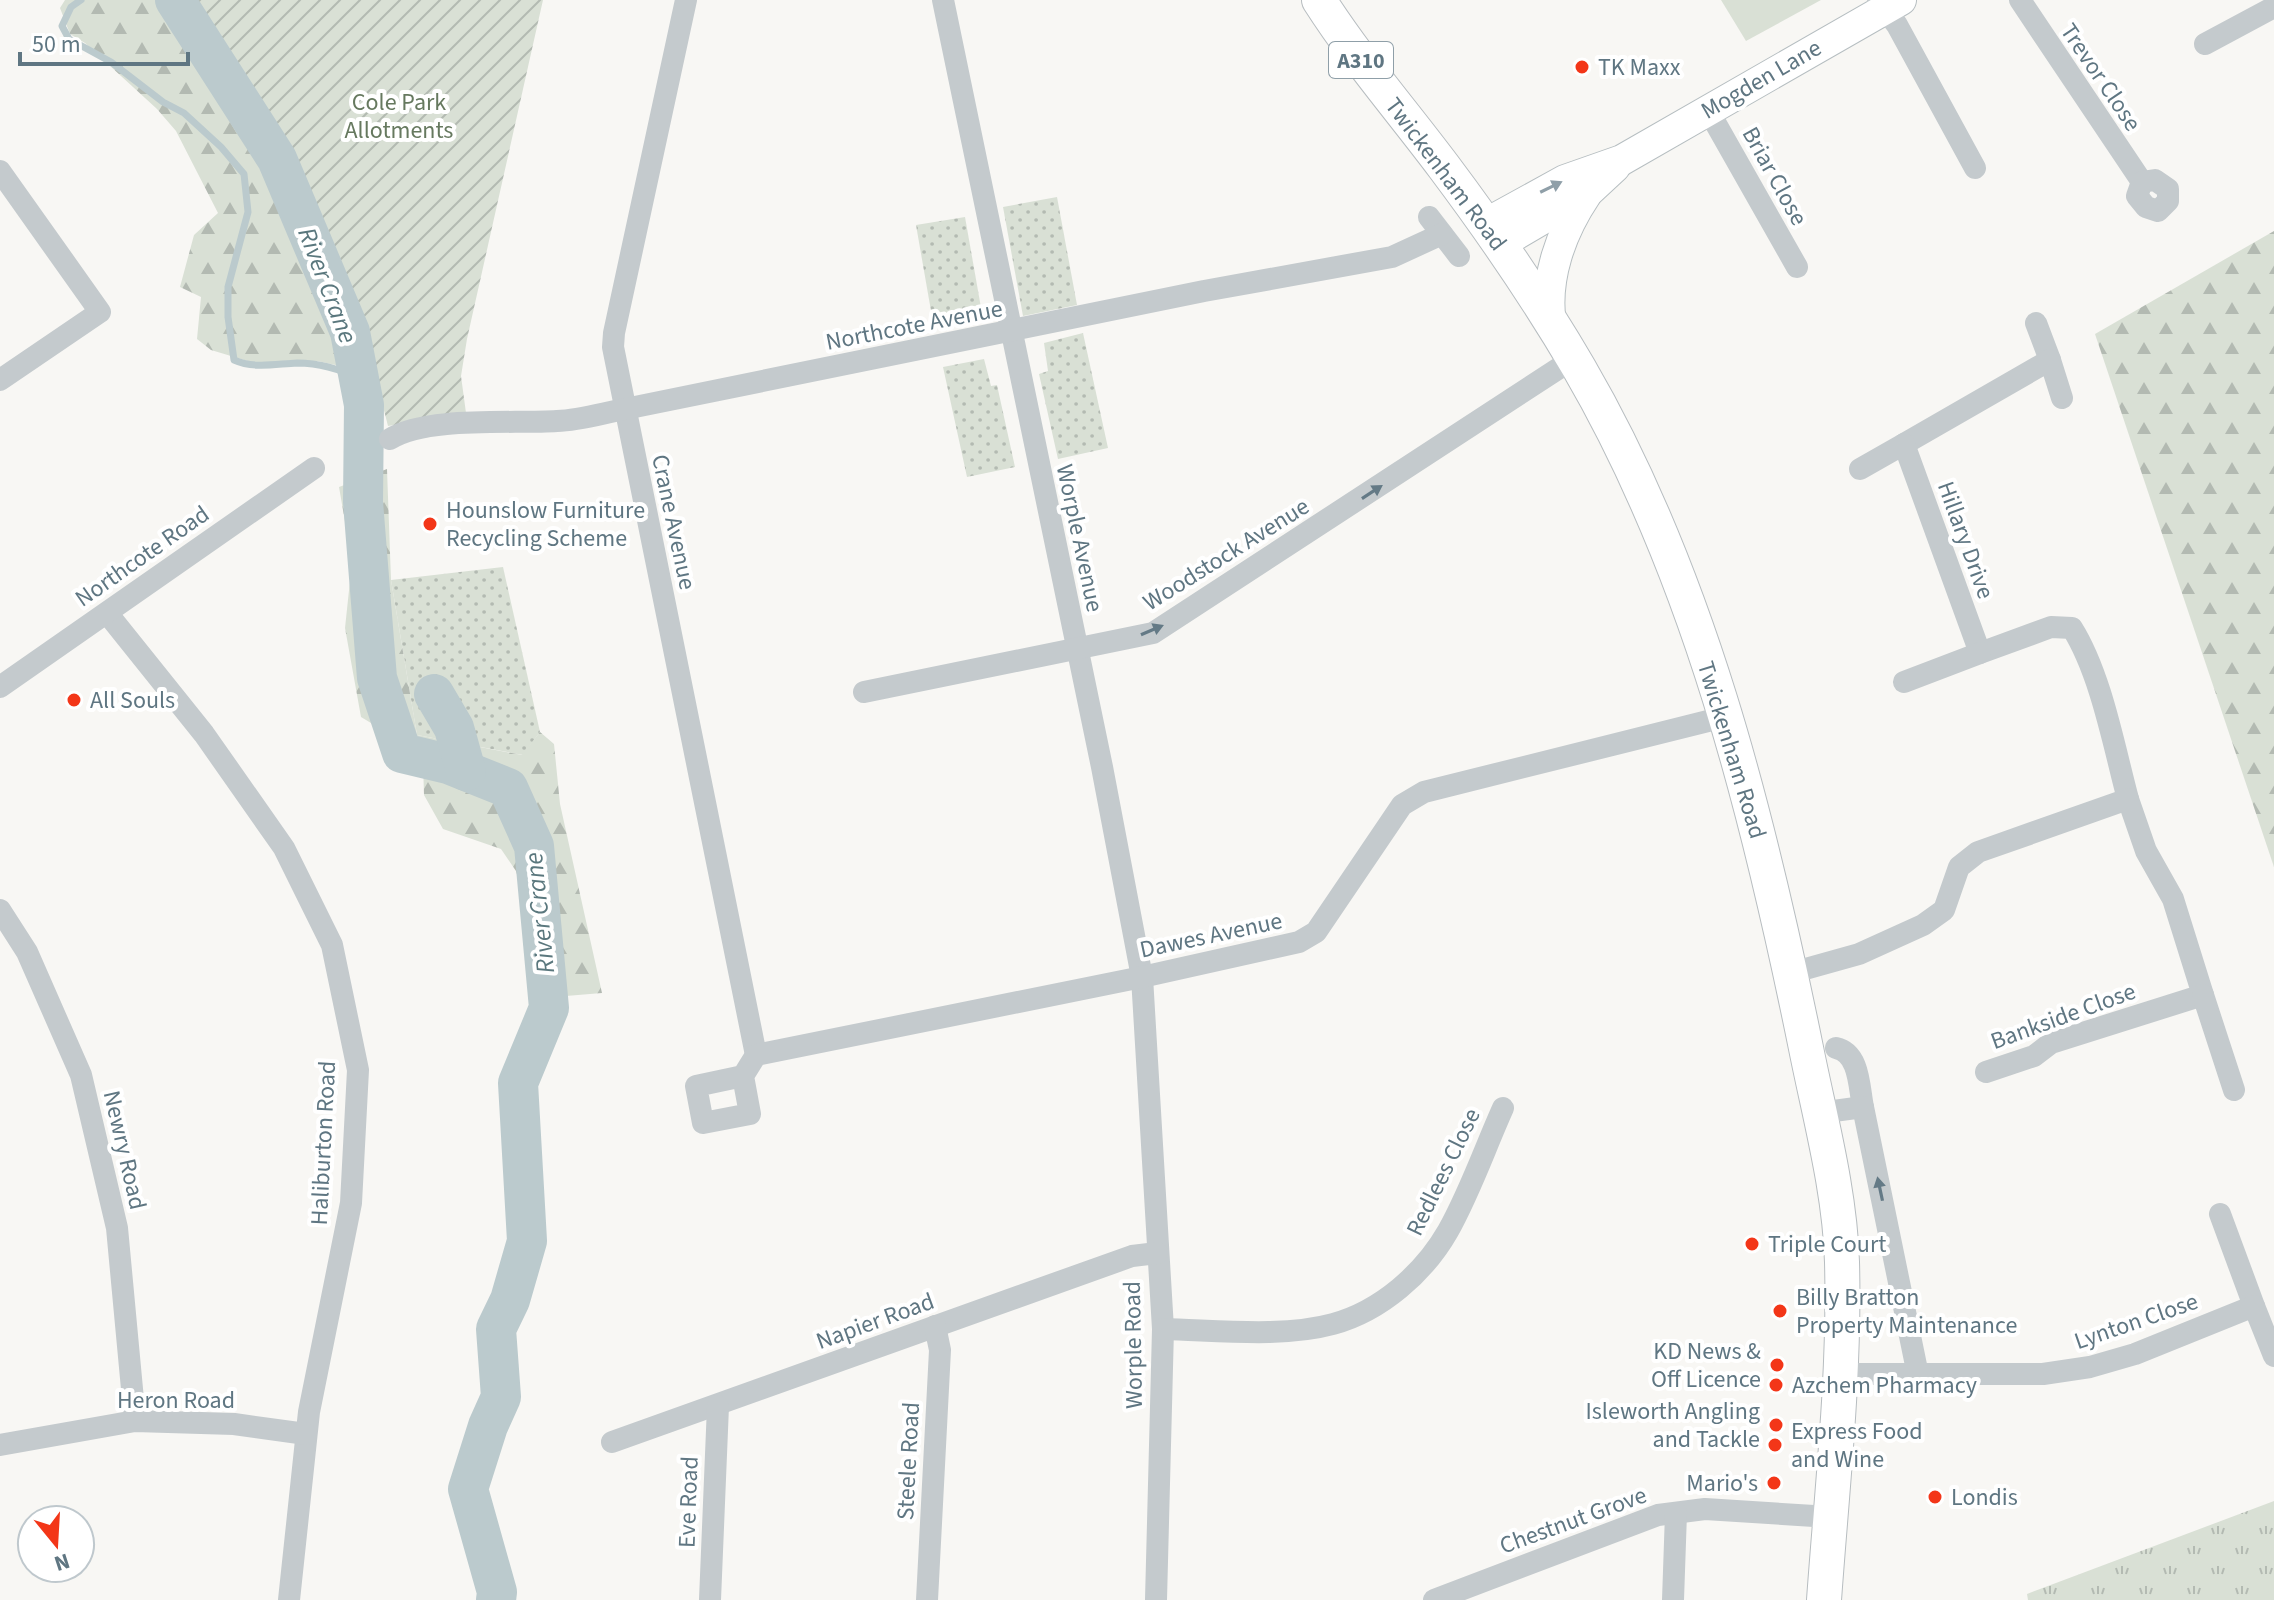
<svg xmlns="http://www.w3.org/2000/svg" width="2274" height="1600" font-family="'Source Sans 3',sans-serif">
  <defs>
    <pattern id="grass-dots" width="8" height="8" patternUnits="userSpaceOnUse" patternTransform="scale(2)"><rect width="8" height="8" fill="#d9e0d5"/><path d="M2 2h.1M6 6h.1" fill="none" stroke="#b3bab2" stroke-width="1.8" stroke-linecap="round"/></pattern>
    <pattern id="forest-firs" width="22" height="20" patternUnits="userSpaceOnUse" patternTransform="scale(2)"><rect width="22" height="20" fill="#d9e0d5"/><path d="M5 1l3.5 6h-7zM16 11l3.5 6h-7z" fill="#b3bab2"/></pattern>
    <pattern id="park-tufts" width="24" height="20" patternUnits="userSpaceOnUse" patternTransform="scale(2)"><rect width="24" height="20" fill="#d9e0d5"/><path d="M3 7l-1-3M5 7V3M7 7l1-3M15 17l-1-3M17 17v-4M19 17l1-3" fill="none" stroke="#b3bab2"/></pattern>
    <pattern id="garden-furrows" width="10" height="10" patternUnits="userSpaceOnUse" patternTransform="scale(2)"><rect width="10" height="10" fill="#d9e0d5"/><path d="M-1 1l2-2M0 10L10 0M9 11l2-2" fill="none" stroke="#b3bab2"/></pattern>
  </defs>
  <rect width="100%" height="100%" fill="#f8f7f4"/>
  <g fill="url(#grass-dots)">
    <polygon points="1057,197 1077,305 1023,316 1003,207"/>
    <polygon points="965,217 983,319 934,328 916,225"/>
    <polygon points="1083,333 1108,448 1058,459 1039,374 1048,371 1044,343"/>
    <polygon points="984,359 991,386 997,385 1015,467 967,477 943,367"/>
    <polygon points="503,567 540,732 523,755 417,735 391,580"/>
  </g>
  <g fill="url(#forest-firs)">
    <polygon points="65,0 160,0 264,163 336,333 344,367 318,361 258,364 211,350 197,339 201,297 180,287 194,235 218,213 176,131 157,109 85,43 70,34 60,8"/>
    <polygon points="2274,231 2274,867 2095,334"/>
    <polygon points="387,469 391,580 417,735 522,755 540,732 554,744 560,804 602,993 554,997 516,871 501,849 443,829 424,795 423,762 391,735 361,717 345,628 352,562 339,487"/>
  </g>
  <polygon fill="url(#park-tufts)" points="2274,1501 2274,1600 2028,1600 2027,1594"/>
  <polygon fill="url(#garden-furrows)" points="186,0 543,0 467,339 461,376 466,413 388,426 363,327 316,204 272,122"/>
  <polygon fill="#d9e0d5" points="1721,0 1821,0 1746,41"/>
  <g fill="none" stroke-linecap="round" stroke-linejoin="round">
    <path stroke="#bbcacd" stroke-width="7" d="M81 0 71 7 62 26 69 39 111 62 163 102 184 113 221 147 244 174 248 212 228 287V317L234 360C254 369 275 364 297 363 318 363 340 369 359 379"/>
    <g stroke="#bbcacd" stroke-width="40">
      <polyline points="175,0 277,159 350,332 364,405 363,502 377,678 402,753 448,764 508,788 534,846 549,1008 518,1083 527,1241 510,1300 496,1329 501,1397 488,1426 468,1489 497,1592 496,1600"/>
      <polyline points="434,694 454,728 466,771"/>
    </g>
    <defs>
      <g id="secondary">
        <polyline points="1485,224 1565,180 1622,160 1901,0"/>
        <polyline points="1500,244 1587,193 1615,167"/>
        <path d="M1551 324C1544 279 1561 232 1586 195"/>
      </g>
      <path id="primary" d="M1319 0C1356 58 1402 111 1444 167 1492 231 1538 298 1579 368 1699 574 1759 817 1806 1048 1820 1118 1840 1191 1842 1262 1845 1375 1832 1488 1824 1600"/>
    </defs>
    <use href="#secondary" stroke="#b6bec1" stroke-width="32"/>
    <use href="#primary" stroke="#b7bdc0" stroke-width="36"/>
    <g stroke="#c4cacd" stroke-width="22">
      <polyline points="686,0 614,333 613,347 756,1055"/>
      <polyline points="943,0 1102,767 1142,977 1163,1329 1156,1600"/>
      <polyline points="1878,0 1897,25 1975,168"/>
      <polyline points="2020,0 2142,182"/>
      <polyline points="2205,44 2274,7"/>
      <polyline points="1708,110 1797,267"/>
      <polyline points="0,171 100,312 0,380"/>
      <polygon points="2155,180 2168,189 2168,201 2158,211 2146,207 2137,196 2142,182"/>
      <polyline points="1429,217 1459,256"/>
      <polyline points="2036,323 2050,360"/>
      <path d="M390 439C427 416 513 424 557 421 580 420 603 413 625 409L1204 291 1392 257 1442 234"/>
      <polyline points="1904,444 2050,360 2062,398"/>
      <path d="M1860 469 1904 444 1980 653 2051 627 2072 628C2101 674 2114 747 2128 799"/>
      <polyline points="107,613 204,734 284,848 332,945 358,1070 351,1203 309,1412 289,1600"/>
      <polyline points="1904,682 1980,653"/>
      <polyline points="0,687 314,468"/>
      <polyline points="864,692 1153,633 1573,359"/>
      <polyline points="0,910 27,952 81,1075 117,1228 135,1421"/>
      <polyline points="1791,973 1859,954 1923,925 1944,910 1959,867 1978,852 2128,799 2146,851 2173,899 2203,995 2051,1043 2034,1056 1986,1072"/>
      <polyline points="2203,995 2234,1090"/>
      <path d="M1836 1048C1860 1053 1859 1088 1863 1107"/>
      <polyline points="743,1076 696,1086 703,1123 750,1114 743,1076 756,1055 1142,977 1299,942 1316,932 1402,805 1424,792 1724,717"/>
      <polyline points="1819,1113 1863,1107 1918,1375"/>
      <polyline points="2220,1214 2254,1306"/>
      <path d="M1163 1329C1215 1330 1282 1338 1333 1324 1381 1311 1424 1273 1448 1231 1470 1192 1485 1148 1503 1108"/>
      <polyline points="1840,1374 2043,1374 2090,1367 2135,1354 2254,1306 2274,1356"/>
      <polyline points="612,1442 1132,1256 1157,1253"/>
      <polyline points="0,1445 135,1421 234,1424 306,1434"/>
      <polyline points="710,1600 718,1406"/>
      <polyline points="927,1600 940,1350 935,1326"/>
      <polyline points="1434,1600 1658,1515 1705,1509 1830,1517"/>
      <polyline points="1673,1600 1676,1513"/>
    </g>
    <use href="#secondary" stroke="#fff" stroke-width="30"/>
    <use href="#primary" stroke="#fff" stroke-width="34"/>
  </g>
  <defs><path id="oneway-solid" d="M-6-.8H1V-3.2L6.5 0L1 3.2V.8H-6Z" transform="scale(2)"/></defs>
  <use fill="#8f9fa8" href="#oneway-solid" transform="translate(1551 187) rotate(-26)"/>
  <g fill="#647a86">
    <use href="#oneway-solid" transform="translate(1372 492) rotate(-33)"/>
    <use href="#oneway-solid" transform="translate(1152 630) rotate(-23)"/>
    <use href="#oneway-solid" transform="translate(1880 1189) rotate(-102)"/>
  </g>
  <g fill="#f33618" stroke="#fff" stroke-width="3">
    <circle cx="1582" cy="67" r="8"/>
    <circle cx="430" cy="524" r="8"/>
    <circle cx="74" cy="700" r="8"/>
    <circle cx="1752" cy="1244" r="8"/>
    <circle cx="1780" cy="1311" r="8"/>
    <circle cx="1777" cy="1365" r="8"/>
    <circle cx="1776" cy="1385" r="8"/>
    <circle cx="1776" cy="1425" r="8"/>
    <circle cx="1775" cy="1445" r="8"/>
    <circle cx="1774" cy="1483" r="8"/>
    <circle cx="1935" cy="1497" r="8"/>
  </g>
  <g text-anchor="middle" stroke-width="8" stroke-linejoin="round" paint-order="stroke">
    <rect fill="#fff" stroke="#8f9fa8" stroke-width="2" x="1329" y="42" width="64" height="36" rx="6"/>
    <g font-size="22" font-weight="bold" fill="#5f7682">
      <text x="1361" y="68">A310</text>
    </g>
    <g font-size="24" fill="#5f7682" stroke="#fff" text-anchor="start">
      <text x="1598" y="75">TK Maxx</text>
      <text x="446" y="518">Hounslow Furniture<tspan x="446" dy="28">Recycling Scheme</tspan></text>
      <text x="90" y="708">All Souls</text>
      <text x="1768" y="1252">Triple Court</text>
      <text x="1796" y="1305">Billy Bratton<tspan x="1796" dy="28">Property Maintenance</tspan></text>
      <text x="1761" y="1359" text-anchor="end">KD News &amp;<tspan x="1761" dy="28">Off Licence</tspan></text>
      <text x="1792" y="1393">Azchem Pharmacy</text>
      <text x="1760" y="1419" text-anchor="end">Isleworth Angling<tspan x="1760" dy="28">and Tackle</tspan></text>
      <text x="1791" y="1439">Express Food<tspan x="1791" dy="28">and Wine</tspan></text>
      <text x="1758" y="1491" text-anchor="end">Mario's</text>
      <text x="1951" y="1505">Londis</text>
    </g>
    <g font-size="24" fill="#5f7682" stroke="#fff">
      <text transform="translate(2101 77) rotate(56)" y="8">Trevor Close</text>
      <text transform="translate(1761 79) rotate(-30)" y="8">Mogden Lane</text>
      <text transform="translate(1446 174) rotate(53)" y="8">Twickenham Road</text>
      <text transform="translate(1775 176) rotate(61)" y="8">Briar Close</text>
      <text transform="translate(914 325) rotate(-11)" y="8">Northcote Avenue</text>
      <text transform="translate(674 522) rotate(78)" y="8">Crane Avenue</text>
      <text transform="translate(1080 538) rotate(78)" y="8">Worple Avenue</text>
      <text transform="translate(1966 540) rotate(70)" y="8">Hillary Drive</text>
      <text transform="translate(1226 554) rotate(-32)" y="8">Woodstock Avenue</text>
      <text transform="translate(142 556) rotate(-35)" y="8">Northcote Road</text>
      <text transform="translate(1732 750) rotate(73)" y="8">Twickenham Road</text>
      <text transform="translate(1211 935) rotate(-12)" y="8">Dawes Avenue</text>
      <text transform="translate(2063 1016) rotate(-20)" y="8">Bankside Close</text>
      <text transform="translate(323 1143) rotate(-87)" y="8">Haliburton Road</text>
      <text transform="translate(125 1150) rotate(77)" y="8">Newry Road</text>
      <text transform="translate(1443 1172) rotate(-64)" y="8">Redlees Close</text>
      <text transform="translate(875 1321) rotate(-20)" y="8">Napier Road</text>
      <text transform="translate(2136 1321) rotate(-19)" y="8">Lynton Close</text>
      <text transform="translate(1133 1345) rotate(-91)" y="8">Worple Road</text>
      <text x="176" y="1408">Heron Road</text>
      <text transform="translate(908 1461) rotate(-87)" y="8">Steele Road</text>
      <text transform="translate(688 1502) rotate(-88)" y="8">Eve Road</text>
      <text transform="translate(1573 1520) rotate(-20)" y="8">Chestnut Grove</text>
    </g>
    <g font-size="24" fill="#66795f" stroke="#fff">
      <text x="399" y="110">Cole Park<tspan x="399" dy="28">Allotments</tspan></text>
    </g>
    <g font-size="26" font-style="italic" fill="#5a777d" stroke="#fff">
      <text transform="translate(328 285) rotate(69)" y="9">River Crane</text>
      <text transform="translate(539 913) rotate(-96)" y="9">River Crane</text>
    </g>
  </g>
  <g transform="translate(56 1544) rotate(162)"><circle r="38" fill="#ffffff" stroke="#bfc8cd" stroke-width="2"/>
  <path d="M0-6L14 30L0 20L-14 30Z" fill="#f33618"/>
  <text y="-12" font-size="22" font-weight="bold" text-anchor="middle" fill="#5f7682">N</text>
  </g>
  <path d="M20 52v12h168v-12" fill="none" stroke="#5f7682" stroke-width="4"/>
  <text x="32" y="52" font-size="24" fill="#5f7682" stroke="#ffffff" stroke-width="6" paint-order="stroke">50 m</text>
</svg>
